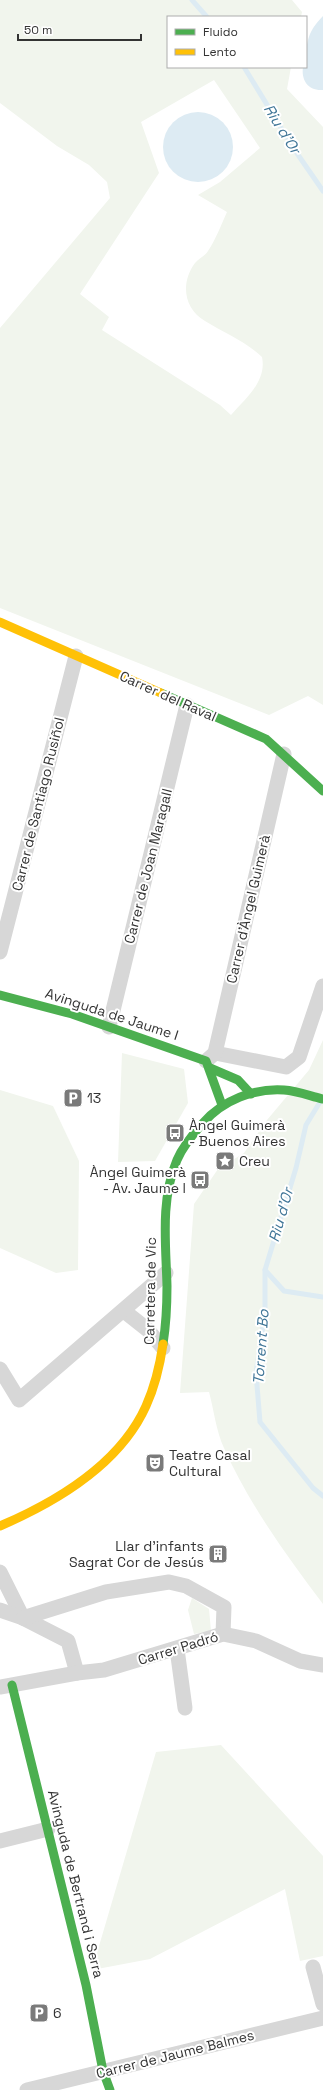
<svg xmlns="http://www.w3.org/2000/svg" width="323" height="2090" font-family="'Space Grotesk',sans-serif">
  <rect width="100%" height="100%" fill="#fff"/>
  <g fill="#f1f5ed" fill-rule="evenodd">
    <path d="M0 0H292L302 12 301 17H168V67H291L287 89 323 127V705L308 696 269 715 0 608V328L110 198 107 182 89 165 57 146 0 103ZM214 80 260 148 220 182 198 195 227 212C221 225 216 239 208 251 205 256 199 258 195 263 180 283 184 309 205 321 224 333 245 341 262 357 267 381 246 398 231 415L220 405 102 330 109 317 80 294 159 173 141 122Z"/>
    <path d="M323 1040V1604C286 1555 249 1504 224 1448 216 1431 214 1410 209 1392L180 1393 194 1204 218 1169 244 1153 267 1120 309 1070Z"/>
    <polygon points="122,1053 184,1069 188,1103 155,1161 118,1162"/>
    <polygon points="0,1090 53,1106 79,1161 78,1270 56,1273 0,1248"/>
    <polygon points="192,1598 209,1609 211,1631 194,1634 188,1610"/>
    <polygon points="221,1745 323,1856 323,1956 300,1961 285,1889 150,1959 92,1970 156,1752"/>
  </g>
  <g fill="#ddebf3">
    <path d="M323 16V90C308 91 301 80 303 67H306C306 45 306 33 323 16Z"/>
    <circle cx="198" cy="147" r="35"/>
  </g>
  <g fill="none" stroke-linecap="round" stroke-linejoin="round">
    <g stroke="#ddebf3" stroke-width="5">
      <polyline points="192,0 207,17"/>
      <polyline points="244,67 294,149 323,191"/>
      <polyline points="320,1102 306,1125 296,1168 265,1270 284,1291 323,1297"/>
      <polyline points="265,1270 265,1313 256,1373 260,1422 313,1488 323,1496"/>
    </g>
    <g stroke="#d7d7d7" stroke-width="15">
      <polyline points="0,952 76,656"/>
      <polyline points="109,1027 187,705"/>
      <polyline points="215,1053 286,1067 299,1057 323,986"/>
      <polyline points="206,1061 215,1053 284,754"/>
      <polyline points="124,1311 148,1330 163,1348"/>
      <polyline points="0,1369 19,1400 166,1273"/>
      <polyline points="0,1572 23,1618"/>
      <polyline points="0,1610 23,1618 68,1641 77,1673"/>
      <polyline points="23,1618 106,1592 169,1582 186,1586 224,1607 223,1634"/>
      <polyline points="177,1649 185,1708"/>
      <polyline points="0,1687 77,1673 104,1670 223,1634 256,1641 300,1661 323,1665"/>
      <polyline points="0,1841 48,1829"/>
      <polyline points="313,1967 323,2004"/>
      <polyline points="27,2090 323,2018"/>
    </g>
    <g stroke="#4caf50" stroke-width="9">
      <polyline points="161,693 266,739 323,791"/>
      <polyline points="0,995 72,1014 206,1061 222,1105"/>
      <polyline points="210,1068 238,1080 251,1094"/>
      <path d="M163 1344C166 1325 167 1306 167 1286 166 1245 160 1200 177 1160 183 1146 193 1134 203 1123 223 1100 254 1088 284 1090 298 1091 310 1096 323 1099"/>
      <polyline points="12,1685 86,1985 103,2071 110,2090"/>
    </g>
    <g stroke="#ffc107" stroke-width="9">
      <polyline points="0,622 161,693"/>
      <path d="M0 1526C56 1502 120 1464 146 1406 155 1386 160 1365 163 1344"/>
    </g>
  </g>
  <defs>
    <symbol id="parking-square" viewBox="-11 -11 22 22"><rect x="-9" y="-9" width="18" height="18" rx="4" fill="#7a7a7a" stroke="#fff"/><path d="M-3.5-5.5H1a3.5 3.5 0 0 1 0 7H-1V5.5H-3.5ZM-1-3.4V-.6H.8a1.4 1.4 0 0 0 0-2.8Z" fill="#fff"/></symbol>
    <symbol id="bus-square" viewBox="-11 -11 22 22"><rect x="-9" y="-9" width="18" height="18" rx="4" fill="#7a7a7a" stroke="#fff"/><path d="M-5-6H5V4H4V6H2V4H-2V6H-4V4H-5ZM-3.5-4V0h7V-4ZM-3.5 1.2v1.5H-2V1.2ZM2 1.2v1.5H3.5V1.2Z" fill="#fff"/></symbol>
    <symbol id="sight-square" viewBox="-11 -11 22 22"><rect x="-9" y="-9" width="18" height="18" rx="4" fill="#7a7a7a" stroke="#fff"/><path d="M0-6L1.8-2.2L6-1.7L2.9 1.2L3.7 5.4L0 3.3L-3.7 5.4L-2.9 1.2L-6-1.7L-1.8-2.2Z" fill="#fff"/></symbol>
    <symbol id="theatre-square" viewBox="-11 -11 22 22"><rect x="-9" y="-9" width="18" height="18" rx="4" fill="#7a7a7a" stroke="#fff"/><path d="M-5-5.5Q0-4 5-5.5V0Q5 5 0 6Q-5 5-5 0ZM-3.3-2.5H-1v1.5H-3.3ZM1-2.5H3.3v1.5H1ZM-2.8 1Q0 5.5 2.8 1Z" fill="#fff"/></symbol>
    <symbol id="building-square" viewBox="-11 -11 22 22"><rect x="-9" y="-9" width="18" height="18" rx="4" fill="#7a7a7a" stroke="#fff"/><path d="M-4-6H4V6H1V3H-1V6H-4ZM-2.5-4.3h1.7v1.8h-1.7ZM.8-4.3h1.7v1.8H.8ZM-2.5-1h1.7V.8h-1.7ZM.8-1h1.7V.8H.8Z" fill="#fff"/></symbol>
  </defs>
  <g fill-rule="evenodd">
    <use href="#parking-square" x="62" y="1087" width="22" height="22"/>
    <use href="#bus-square" x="164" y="1122" width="22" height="22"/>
    <use href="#sight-square" x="214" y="1150" width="22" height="22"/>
    <use href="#bus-square" x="189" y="1169" width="22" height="22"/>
    <use href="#theatre-square" x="144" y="1452" width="22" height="22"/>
    <use href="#building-square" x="207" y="1543" width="22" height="22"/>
    <use href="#parking-square" x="28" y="2002" width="22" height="22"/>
  </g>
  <g text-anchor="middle" stroke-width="4" stroke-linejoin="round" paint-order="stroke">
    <g font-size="14" fill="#333" stroke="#fff">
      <text transform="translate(168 696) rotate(24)" y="5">Carrer del Raval</text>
      <text transform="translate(38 804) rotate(-76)" y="5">Carrer de Santiago Rusiñol</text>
      <text transform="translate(148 866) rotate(-76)" y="5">Carrer de Joan Maragall</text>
      <text transform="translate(248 909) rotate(-77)" y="5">Carrer d'Àngel Guimerà</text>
      <text transform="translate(112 1014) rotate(18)" y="5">Avinguda de Jaume I</text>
      <text transform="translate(150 1291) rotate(-89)" y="5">Carretera de Vic</text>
      <text transform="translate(178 1648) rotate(-17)" y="5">Carrer Padró</text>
      <text transform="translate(76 1884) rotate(76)" y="5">Avinguda de Bertrand i Serra</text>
      <text transform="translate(175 2054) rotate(-14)" y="5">Carrer de Jaume Balmes</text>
    </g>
    <g font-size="14" fill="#333" stroke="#fff" text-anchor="start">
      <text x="87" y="1103">13</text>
      <text x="189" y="1130">Àngel Guimerà<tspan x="189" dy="16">- Buenos Aires</tspan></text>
      <text x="239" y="1166">Creu</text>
      <text x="186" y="1177" text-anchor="end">Àngel Guimerà<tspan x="186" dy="16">- Av. Jaume l</tspan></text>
      <text x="169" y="1460">Teatre Casal<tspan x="169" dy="16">Cultural</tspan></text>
      <text x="204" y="1551" text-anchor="end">Llar d'infants<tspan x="204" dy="16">Sagrat Cor de Jesús</tspan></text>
      <text x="53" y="2018">6</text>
    </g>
    <g font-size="15" font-style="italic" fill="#3f7597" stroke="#fff">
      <text transform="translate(282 129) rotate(58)" y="5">Riu d'Or</text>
      <text transform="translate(281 1215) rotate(-74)" y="5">Riu d'Or</text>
      <text transform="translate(261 1347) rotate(-86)" y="5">Torrent Bo</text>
    </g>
  </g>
  <rect x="167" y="16" width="140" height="52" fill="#ffffff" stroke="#adadad"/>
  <rect x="175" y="29" width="20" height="6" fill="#4caf50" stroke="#adadad"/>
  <text x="203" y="36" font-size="12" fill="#333333">Fluido</text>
  <rect x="175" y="49" width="20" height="6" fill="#ffc107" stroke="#adadad"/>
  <text x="203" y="56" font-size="12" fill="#333333">Lento</text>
  <path d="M18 34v6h123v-6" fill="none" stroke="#333333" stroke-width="2"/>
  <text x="24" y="34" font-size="12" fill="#333333" stroke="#ffffff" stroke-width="3" paint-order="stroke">50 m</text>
</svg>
